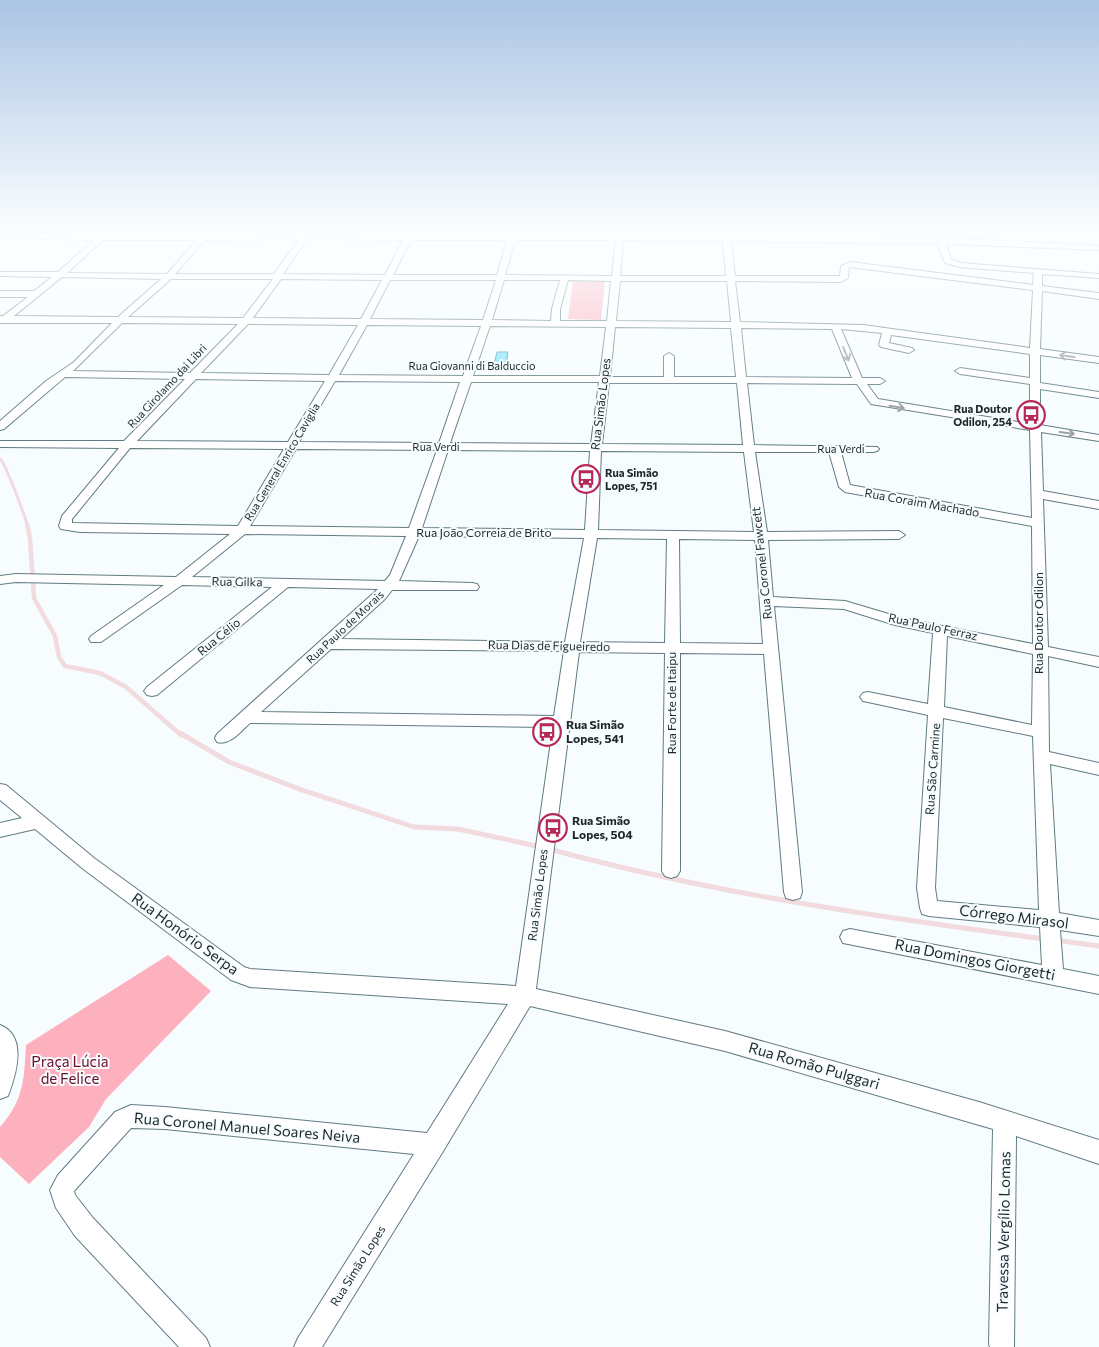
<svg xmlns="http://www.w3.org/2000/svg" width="1099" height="1347" font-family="Commissioner,sans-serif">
  <rect width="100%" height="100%" fill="#f7fdfe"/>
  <g fill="#fdb1bf">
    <polygon points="573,281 605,281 601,320 568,319"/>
    <path d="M168 955 211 991 106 1099 89 1127 29 1184 0 1157V1127C24 1100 24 1079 26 1045Z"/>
  </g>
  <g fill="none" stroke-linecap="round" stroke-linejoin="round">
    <path stroke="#f1dbde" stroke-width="3" d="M0 459C5 462 25 516 27 525"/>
    <polyline stroke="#f1dbde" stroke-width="4.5" points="27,524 30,538 34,598 55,636 59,657 65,666 100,673 126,687 181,735"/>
    <g stroke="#f1dbde" stroke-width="5">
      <polyline points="180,733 229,762 302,790 414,827 458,829 541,847"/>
      <path d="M549 849C711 893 878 917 1045 939"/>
      <polyline points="1055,940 1099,946"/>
    </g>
    <defs>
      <g id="minor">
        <path d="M0 234H624V236H722V234H730V236C853 237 977 237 1099 246V250L946 244 951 259 961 263 1099 274V278L1042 274V286L1099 293V299L1042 291 1040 349 1099 357V363L1040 355V383L1099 392V398L1040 389V425L1099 435V441L1041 432 1043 491 1099 501V509L1043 499 1048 647 1099 657V667L1048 656 1049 752 1099 763V775L1050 764 1059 913 1099 920V936L1060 930 1063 969 1099 976V994L843 943 840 937 843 931 850 929 1042 965 1040 927 929 916 922 914 920 908 917 888 928 715 868 702 863 701 860 697 863 693 868 692 928 704 933 633 895 625 844 609 774 606 802 892 800 898 793 900 786 898 784 892 764 654 680 653V871L677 876 671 878 665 876 662 871 665 653 579 652 536 989 725 1031 979 1102 1099 1140V1164L1016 1136 1014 1347H990L989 1344 993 1129 725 1051 530 1006 442 1153 322 1347H294L298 1338 414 1154 165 1129 131 1128 74 1191 75 1195 93 1218 206 1338 210 1347H179L75 1236 56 1208 50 1190 58 1175 115 1112 131 1105 165 1107 427 1133 508 1004 250 987 231 980 82 868 35 829 0 837V823L22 818 0 800V784L6 785 94 858 244 967 250 969 516 986 553 727 250 723C241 731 230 746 217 742L215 738 217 734 378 589 288 587 157 695 152 696 147 695 144 691 147 687 272 587 182 585 101 642H91L89 639 91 636 164 585 16 582 0 584V576L16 574 176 577 230 534 80 532 61 529 59 526 62 516 119 448 0 447V441H124L185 379 65 377 4 429 0 430V421L46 381 74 362 112 323H0V316H3L28 297H0V291H34L52 277 0 276V272H58L94 240 0 238ZM299 239 274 274H175L205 240ZM307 239 403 240 385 275 283 274ZM103 240H197L167 274 67 273ZM411 240H507L497 275H393ZM515 240H616L612 276 505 275ZM623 240 723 241 726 276H620ZM731 241 938 244 945 263 960 267 1034 273 1033 285 850 262 841 266 840 276H735ZM849 267 1033 290 1030 348 863 325 740 322 735 281 841 282 848 278ZM62 277 161 279 118 317 14 316ZM171 279H273L243 318 128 317ZM281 279 382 280 361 319 253 318ZM390 280H496L483 320 370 319ZM504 280H560L552 309 551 321 492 320ZM568 280 611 281 607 321H560V309ZM620 281H727L731 322 616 321ZM122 323 238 324 190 373 73 371ZM248 324 358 325 329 375 201 373ZM367 325 481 326 463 376 339 375ZM490 326 606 327 600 376H473ZM615 327 731 328 736 377H674V356L669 353 664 356V377H610ZM741 328 832 329 852 378 746 377ZM841 329 882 333 879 345 881 347 909 353 914 350 912 348 889 343 891 335 1030 354V378L960 368 955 371 960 374 1030 384V424L878 399 867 384H880L885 381 880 378H862ZM196 379 325 381 288 442 137 441ZM335 381 460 382 439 443 299 442ZM471 382H599L591 444 450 443ZM609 383H737L743 445 602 444ZM747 383 857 384 871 404 1030 430 1032 518 850 485 841 452H873L877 451 879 449 877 447 754 445ZM130 448 284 449 238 526 72 523V519ZM296 449 437 450 409 528 250 526ZM448 450 590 451 585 530 422 528ZM601 451 744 452 754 532 598 530ZM755 452H829L839 487 845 492 1032 526 1033 644 902 618 845 601 773 597 768 540 899 539 905 535 899 531 767 532ZM245 534 406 536 390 575 385 581 192 577ZM419 536 584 538 565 642 341 639 385 599 392 590H477L479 587 477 584 472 583 399 581ZM597 538 667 539 665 643 580 642ZM679 539 755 540 763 644 680 643ZM947 636 1033 654 1032 725 944 707ZM331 649 564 651 554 716 261 712ZM943 718 1033 736 1039 910 937 901 935 888Z"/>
        <path d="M0 1025C28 1036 16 1075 8 1096L0 1099Z"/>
      </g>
    </defs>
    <use href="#minor" stroke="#607b82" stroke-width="2"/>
    <use href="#minor" fill="#fff" fill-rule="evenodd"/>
  </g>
  <polygon fill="#70c6da" points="508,352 508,358 506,370 494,370 494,364"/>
  <polygon fill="#82e6fe" stroke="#5ba1b2" points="497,352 508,352 506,364 494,364"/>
  <defs><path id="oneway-shaft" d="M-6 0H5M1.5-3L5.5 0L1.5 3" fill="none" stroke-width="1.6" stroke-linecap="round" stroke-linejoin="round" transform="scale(1.25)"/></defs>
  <g stroke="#999ea0">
    <use href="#oneway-shaft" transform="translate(846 354) rotate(68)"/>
    <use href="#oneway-shaft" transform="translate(1067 356) rotate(-172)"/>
    <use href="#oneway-shaft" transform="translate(897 407) rotate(9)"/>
    <use href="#oneway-shaft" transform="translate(1067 433) rotate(8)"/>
  </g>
  <linearGradient id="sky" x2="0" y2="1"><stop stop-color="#abc4e4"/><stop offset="0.55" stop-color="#fbfeff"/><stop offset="1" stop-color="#fbfeff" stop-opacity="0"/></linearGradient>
  <rect width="1099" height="423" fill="url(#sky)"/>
  <defs>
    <symbol id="bus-ring" viewBox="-11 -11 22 22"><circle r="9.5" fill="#f7fdfe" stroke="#b72856" stroke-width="1.5"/><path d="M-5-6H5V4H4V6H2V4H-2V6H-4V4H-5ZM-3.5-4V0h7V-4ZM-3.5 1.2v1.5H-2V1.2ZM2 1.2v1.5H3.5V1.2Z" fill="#b72856"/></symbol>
  </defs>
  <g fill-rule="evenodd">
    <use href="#bus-ring" x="1015" y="399" width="32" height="32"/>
    <use href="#bus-ring" x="570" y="463" width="32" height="32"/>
    <use href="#bus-ring" x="531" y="716" width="32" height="32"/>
    <use href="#bus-ring" x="537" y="812" width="32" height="32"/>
  </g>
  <g text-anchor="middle" stroke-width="4" stroke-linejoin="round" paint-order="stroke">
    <g font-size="11" fill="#1d282b" stroke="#f7fdfe">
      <text x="472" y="370">Rua Giovanni di Balduccio</text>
      <text transform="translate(167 386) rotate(-47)" y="4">Rua Girolamo dai Libri</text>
      <text x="436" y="451">Rua Verdi</text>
      <text x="841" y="453">Rua Verdi</text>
      <text transform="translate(282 462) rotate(-59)" y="4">Rua General Enrico Caviglia</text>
      <text transform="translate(345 627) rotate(-43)" y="4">Rua Paulo de Morais</text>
    </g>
    <g font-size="11" font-weight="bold" fill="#1d282b" stroke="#f7fdfe" text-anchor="end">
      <text x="1012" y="413">Rua Doutor<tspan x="1012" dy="13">Odilon, 254</tspan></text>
      <text x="605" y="477" text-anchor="start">Rua Simão<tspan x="605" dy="13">Lopes, 751</tspan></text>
    </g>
    <g font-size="12" fill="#1d282b" stroke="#f7fdfe">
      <text transform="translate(601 404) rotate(-83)" y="4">Rua Simão Lopes</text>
      <text transform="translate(922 503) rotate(10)" y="4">Rua Coraim Machado</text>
      <text x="484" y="537">Rua João Correia de Brito</text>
      <text transform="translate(762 563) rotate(-96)" y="4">Rua Coronel Fawcett</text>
      <text transform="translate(237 582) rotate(1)" y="4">Rua Gilka</text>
      <text transform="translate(1039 623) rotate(-90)" y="4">Rua Doutor Odilon</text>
      <text transform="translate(933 627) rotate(12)" y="4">Rua Paulo Ferraz</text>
      <text transform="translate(219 637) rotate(-39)" y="4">Rua Célio</text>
      <text transform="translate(549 646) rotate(1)" y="4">Rua Dias de Figueiredo</text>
      <text transform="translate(672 703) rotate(-90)" y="4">Rua Forte de Itaipu</text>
      <text transform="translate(933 769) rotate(-86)" y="4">Rua São Carmine</text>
      <text transform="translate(538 895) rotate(-83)" y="4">Rua Simão Lopes</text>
      <text transform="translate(358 1266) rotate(-58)" y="4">Rua Simão Lopes</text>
    </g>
    <g font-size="12" font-weight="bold" fill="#1d282b" stroke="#f7fdfe" text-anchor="start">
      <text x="566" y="729">Rua Simão<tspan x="566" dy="14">Lopes, 541</tspan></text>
      <text x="572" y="825">Rua Simão<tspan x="572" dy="14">Lopes, 504</tspan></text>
    </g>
    <g font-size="15" fill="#1d282b" stroke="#f7fdfe">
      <text transform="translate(1014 917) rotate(7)" y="5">Córrego Mirasol</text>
      <text transform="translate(185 934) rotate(36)" y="5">Rua Honório Serpa</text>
      <text transform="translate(975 960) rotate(11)" y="5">Rua Domingos Giorgetti</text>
      <text transform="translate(814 1066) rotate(16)" y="5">Rua Romão Pulggari</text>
      <text transform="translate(247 1128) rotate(5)" y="5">Rua Coronel Manuel Soares Neiva</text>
      <text transform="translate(1004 1232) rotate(-89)" y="5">Travessa Vergílio Lomas</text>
    </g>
    <g font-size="15" fill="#690f2d" stroke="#f7fdfe">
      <text x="70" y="1067">Praça Lúcia<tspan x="70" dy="17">de Felice</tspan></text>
    </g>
  </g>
</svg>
